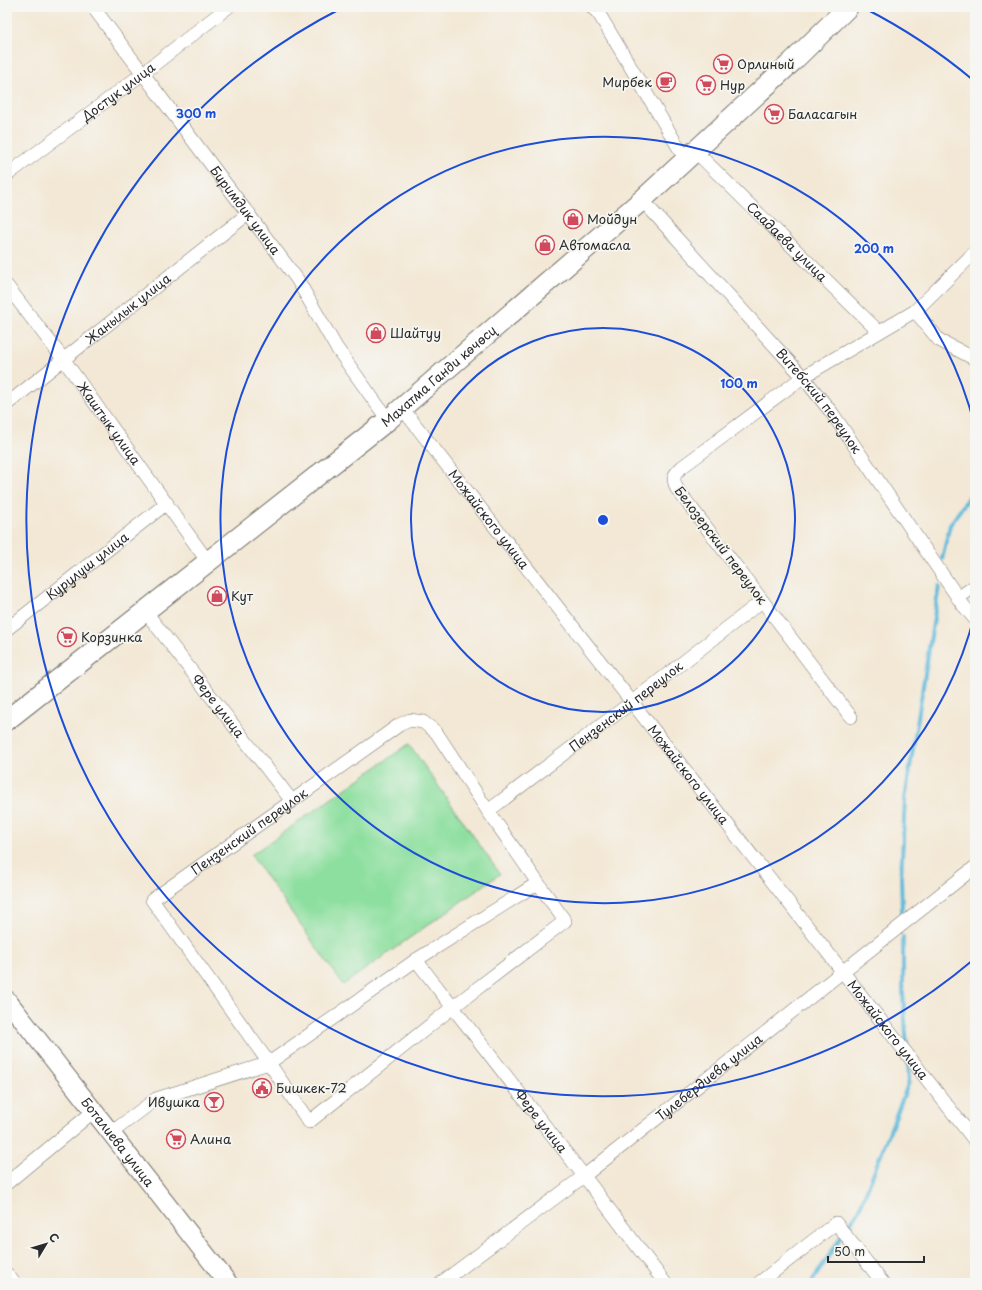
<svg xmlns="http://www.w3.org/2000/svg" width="982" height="1290" font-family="'Playpen Sans',sans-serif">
  <rect width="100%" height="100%" fill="#f6f6f2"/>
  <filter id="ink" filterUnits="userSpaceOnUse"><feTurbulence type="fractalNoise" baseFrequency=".025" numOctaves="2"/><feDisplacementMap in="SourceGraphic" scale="8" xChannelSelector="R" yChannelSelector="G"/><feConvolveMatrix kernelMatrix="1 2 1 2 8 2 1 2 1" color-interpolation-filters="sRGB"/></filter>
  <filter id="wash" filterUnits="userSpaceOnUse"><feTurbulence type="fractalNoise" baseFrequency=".012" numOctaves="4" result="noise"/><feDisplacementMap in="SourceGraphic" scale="16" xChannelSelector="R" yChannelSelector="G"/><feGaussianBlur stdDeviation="0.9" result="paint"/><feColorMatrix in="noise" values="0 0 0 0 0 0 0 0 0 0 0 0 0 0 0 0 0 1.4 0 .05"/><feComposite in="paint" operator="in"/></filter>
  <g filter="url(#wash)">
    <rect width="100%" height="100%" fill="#f3e8d5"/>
    <polygon fill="#8ddf9f" stroke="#5c8565" points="409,744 500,874 343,985 251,855"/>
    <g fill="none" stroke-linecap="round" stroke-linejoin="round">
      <g stroke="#5dbadb" stroke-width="4">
        <polyline points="942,559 950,525 975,488"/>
        <polyline points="902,913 901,877 905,799 939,586"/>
        <polyline points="903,937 903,994 907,1048"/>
        <polyline points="811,1283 859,1210 909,1082 908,1061"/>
      </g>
    </g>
  </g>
  <g filter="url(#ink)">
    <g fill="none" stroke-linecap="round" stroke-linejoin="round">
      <defs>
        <g id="street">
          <path id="s1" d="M93 7 297 279 336 347 388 420"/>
          <polyline points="592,7 599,14 686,160"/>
          <path id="s2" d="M695 151 879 332"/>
          <path id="s3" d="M7 175 142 74 228 7"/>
          <path id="s4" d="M642 200 803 377 832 413 963 605 975 619"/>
          <path id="s5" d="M7 286 64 360 208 562"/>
          <polyline points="915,311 939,340 975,359"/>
          <path id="s6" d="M7 404 249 213"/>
          <path id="s7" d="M402 408 975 1141"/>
          <polyline points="958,598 975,586"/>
          <path id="s8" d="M145 611 292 801"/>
          <path id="s9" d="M7 629 167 503"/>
          <path d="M851 717 677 489C672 478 673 475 682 467L803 377 915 311 975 252"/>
          <path id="s10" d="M538 883 565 921 453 1007 309 1122 269 1063 152 900 388 733 399 725 410 720 423 722 436 732 488 811 632 702 762 601"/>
          <path id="s11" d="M416 960 584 1176 665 1283"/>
          <polyline points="111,1133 156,1099 269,1063 416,960 538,883 488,811"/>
          <polyline points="7,1183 94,1111"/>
          <polyline points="7,1274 14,1283"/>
          <path id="s12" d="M441 1283 584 1176 975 867"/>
          <polyline points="759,1283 836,1223 883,1283"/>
        </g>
        <g id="secondary">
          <path id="s13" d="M7 1000 228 1283"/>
        </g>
        <g id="primary">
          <path id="s14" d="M7 720 388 420 642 200 792 62 848 7"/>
        </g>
      </defs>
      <use href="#street" stroke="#716d66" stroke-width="14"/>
      <use href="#secondary" stroke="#716d66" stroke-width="20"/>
      <use href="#primary" stroke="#716d66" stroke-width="22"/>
      <use href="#street" stroke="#fff" stroke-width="13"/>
      <use href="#secondary" stroke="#fff" stroke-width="18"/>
      <use href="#primary" stroke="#fff" stroke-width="20"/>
    </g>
  </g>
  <g fill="none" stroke="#1d4ed8" stroke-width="2">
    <circle cx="603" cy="520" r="192"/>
    <path d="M975 613A383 383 0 1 1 975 427"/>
    <path d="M973 960A575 575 0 1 1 342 8M864 8A575 575 0 0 1 973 80"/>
  </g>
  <defs>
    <symbol id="supermarket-ring" viewBox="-11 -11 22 22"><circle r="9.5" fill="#f6f6f2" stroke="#d1495b" stroke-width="1.5"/><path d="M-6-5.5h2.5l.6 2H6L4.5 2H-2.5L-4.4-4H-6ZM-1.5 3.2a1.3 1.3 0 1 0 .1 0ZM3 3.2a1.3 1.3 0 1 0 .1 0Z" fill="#d1495b"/></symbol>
    <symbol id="cafe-ring" viewBox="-11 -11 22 22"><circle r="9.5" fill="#f6f6f2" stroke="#d1495b" stroke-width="1.5"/><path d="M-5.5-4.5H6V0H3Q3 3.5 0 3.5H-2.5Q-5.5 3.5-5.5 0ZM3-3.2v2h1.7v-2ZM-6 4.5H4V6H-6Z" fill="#d1495b"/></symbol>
    <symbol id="shop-ring" viewBox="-11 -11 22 22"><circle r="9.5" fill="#f6f6f2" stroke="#d1495b" stroke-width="1.5"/><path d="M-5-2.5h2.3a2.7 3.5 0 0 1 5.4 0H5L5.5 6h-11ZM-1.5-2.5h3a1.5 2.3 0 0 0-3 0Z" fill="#d1495b"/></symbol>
    <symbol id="civic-ring" viewBox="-11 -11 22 22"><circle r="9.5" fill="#f6f6f2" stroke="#d1495b" stroke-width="1.5"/><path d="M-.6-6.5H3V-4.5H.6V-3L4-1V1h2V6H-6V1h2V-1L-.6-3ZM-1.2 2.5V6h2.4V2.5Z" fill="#d1495b"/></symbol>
    <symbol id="bar-ring" viewBox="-11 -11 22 22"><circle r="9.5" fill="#f6f6f2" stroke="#d1495b" stroke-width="1.5"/><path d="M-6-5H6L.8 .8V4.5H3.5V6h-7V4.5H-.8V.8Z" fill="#d1495b"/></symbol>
  </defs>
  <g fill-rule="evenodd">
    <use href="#supermarket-ring" x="712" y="53" width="22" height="22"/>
    <use href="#cafe-ring" x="655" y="71" width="22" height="22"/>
    <use href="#supermarket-ring" x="695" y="74" width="22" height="22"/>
    <use href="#supermarket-ring" x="763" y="103" width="22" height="22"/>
    <use href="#shop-ring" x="562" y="208" width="22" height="22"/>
    <use href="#shop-ring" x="534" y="234" width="22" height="22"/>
    <use href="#shop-ring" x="365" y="322" width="22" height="22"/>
    <use href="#shop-ring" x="206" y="585" width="22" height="22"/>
    <use href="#supermarket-ring" x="56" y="626" width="22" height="22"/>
    <use href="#civic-ring" x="251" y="1077" width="22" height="22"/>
    <use href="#bar-ring" x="203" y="1091" width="22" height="22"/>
    <use href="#supermarket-ring" x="165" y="1128" width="22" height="22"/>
  </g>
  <g text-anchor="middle" stroke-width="3.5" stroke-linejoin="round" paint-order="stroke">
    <g font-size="13" fill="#2b2b2b" stroke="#f6f6f2" text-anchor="start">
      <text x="737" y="69">Орлиный</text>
      <text x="652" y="87" text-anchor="end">Мирбек</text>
      <text x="720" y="90">Нур</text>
      <text x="788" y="119">Баласагын</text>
      <text x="587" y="224">Мойдун</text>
      <text x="559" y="250">Автомасла</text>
      <text x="390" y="338">Шайтуу</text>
      <text x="231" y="601">Кут</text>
      <text x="81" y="642">Корзинка</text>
      <text x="276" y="1093">Бишкек-72</text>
      <text x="200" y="1107" text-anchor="end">Ивушка</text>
      <text x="190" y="1144">Алина</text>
    </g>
    <g font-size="13" fill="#2b2b2b" stroke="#f6f6f2">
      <text dy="5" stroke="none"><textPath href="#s3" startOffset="139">Достук улица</textPath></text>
      <text dy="5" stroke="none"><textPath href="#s1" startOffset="254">Биримдик улица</textPath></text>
      <text dy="5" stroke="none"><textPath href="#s2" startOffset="129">Саадаева улица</textPath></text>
      <text dy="5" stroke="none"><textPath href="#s6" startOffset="154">Жанылык улица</textPath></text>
      <text dy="5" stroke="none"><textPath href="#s14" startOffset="552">Махатма Ганди көчөсү</textPath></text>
      <text dy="5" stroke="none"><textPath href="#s4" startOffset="268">Витебский переулок</textPath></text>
      <text dy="5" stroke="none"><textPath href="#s5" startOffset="171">Жаштык улица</textPath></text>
      <text dy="5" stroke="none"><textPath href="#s7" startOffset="141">Можайского улица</textPath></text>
      <text transform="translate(721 545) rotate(53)" y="5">Белозерский переулок</text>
      <text dy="5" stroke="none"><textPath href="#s9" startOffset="102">Курулуш улица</textPath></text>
      <text dy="5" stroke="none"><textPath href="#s8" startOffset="120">Фере улица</textPath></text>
      <text dy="5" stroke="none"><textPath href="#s10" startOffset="1256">Пензенский переулок</textPath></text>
      <text dy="5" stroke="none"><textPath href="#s7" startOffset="465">Можайского улица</textPath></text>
      <text dy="5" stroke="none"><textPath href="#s10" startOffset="763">Пензенский переулок</textPath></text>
      <text dy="5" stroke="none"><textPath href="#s7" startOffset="789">Можайского улица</textPath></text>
      <text dy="5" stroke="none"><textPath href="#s12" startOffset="338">Тулебердиева улица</textPath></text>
      <text dy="5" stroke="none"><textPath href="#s11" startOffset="204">Фере улица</textPath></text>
      <text dy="5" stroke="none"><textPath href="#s13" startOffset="180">Боталиева улица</textPath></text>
    </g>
  </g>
  <circle cx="603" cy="520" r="6" fill="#1d4ed8" stroke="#f6f6f2" stroke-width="2"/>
  <g font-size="12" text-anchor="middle" font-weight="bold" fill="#1d4ed8" stroke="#f6f6f2" stroke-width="3.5" stroke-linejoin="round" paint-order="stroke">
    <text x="196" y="118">300 m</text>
    <text x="874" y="253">200 m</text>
    <text x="739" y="388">100 m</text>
  </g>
  <rect width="982" height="1290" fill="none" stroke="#f6f6f2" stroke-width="24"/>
  <g transform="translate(46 1244) rotate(52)" stroke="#f6f6f2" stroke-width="3" paint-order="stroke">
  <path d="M0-3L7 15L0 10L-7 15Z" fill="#2b2b2b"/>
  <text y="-6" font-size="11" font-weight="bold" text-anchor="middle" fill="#2b2b2b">С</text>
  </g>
  <path d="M828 1256v6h96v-6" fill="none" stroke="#2b2b2b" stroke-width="2"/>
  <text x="834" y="1256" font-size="12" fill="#2b2b2b" stroke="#f6f6f2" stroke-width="3" paint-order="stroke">50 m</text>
</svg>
